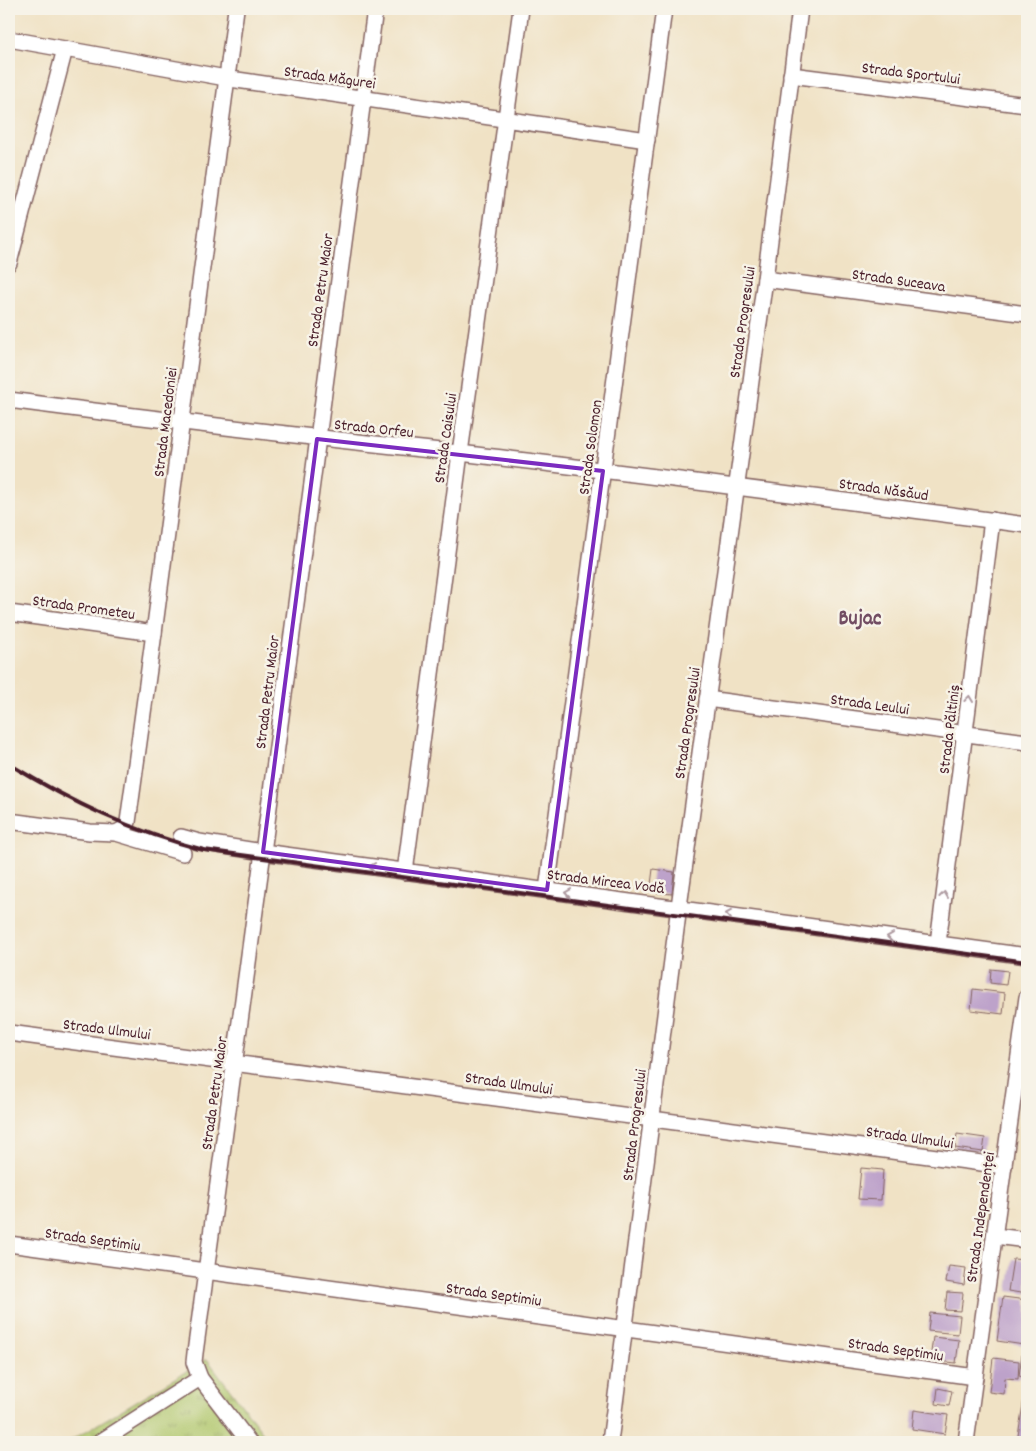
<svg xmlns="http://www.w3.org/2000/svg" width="1036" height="1451" font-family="Dekko,sans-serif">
  <defs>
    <pattern id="grass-tufts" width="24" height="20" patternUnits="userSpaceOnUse" patternTransform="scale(1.25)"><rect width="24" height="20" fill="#afc66b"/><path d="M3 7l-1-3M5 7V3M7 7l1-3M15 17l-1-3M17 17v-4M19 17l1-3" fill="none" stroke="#90a058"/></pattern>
  </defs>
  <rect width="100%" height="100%" fill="#f7f3e8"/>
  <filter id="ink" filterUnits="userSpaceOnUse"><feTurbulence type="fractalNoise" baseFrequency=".02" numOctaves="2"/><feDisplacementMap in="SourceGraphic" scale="10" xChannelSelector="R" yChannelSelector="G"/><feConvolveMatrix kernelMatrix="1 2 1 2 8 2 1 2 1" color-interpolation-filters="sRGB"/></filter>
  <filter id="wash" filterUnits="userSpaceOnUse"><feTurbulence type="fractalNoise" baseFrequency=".0096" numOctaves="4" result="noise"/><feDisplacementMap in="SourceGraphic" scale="20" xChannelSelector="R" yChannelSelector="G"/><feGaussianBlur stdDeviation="1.12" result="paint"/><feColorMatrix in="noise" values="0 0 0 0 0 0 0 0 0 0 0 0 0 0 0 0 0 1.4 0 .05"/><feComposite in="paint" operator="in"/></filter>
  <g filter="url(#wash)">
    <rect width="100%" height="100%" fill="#f0e2c5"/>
    <polygon fill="url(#grass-tufts)" stroke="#7c724b" points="207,1359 270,1442 68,1442"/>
    <g id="blocks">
      <g fill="#bda2ca">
        <polygon points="653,869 674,872 672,894 650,892"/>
        <polygon points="991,969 1008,971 1006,985 990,983"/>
        <polygon points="973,989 1005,993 1003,1014 971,1010"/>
        <polygon points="957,1134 985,1138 983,1152 955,1148"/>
        <polygon points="861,1168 883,1170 881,1200 858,1199"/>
        <polygon points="1013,1259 1027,1260 1027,1294 1008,1291"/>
        <polygon points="949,1266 966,1268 964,1285 946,1282"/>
        <polygon points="947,1292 963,1293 961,1311 945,1310"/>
        <polygon points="1003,1297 1027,1300 1027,1323 1024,1345 997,1341"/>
        <polygon points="930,1313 960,1316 958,1334 928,1331"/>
        <polygon points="933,1337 959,1340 956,1363 930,1360"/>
        <polygon points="1022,1354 1027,1355 1027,1378 1019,1376"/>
        <polygon points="993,1358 1019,1361 1018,1379 1005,1378 1004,1394 989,1392"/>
        <polygon points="938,1388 952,1391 949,1406 936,1404"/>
        <polygon points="1025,1392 1027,1392 1027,1442 1017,1442"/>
        <polygon points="914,1410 948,1415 945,1434 912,1429"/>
      </g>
    </g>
  </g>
  <g filter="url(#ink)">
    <use href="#blocks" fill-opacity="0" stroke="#846361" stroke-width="1"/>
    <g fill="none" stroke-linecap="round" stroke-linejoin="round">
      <defs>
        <g id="minor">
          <polyline points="9,39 237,80 647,140"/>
          <polyline points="791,75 1027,105"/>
          <polyline points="9,263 65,49"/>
          <polyline points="765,279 1027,314"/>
          <path d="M9 400C159 420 309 437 459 453 649 475 838 500 1027 525"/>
          <polyline points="9,613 154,633"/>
          <polyline points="707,699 1027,742"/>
          <polyline points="9,821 90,832 116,833 183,853"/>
          <polyline points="116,833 125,828 128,822 154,633 236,9"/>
          <polyline points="181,837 199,842 263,852 1027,956"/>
          <polyline points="405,872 460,453 521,9"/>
          <polyline points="547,890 664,9"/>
          <polyline points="938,943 992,520"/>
          <polyline points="9,1033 1004,1166"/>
          <polyline points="995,1236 1027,1240"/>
          <polyline points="9,1244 975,1377"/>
          <polyline points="100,1442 200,1378"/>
          <polyline points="249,1442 200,1378 194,1362 195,1353 263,852 375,9"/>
          <polyline points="610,1442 678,914 765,279 800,9"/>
          <polyline points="966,1442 1027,997"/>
        </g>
      </defs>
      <use href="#minor" stroke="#846361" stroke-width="18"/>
      <use href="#minor" stroke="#fff" stroke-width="15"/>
      <path stroke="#4a1f2b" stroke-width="4" d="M9 764C71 802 133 832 204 850L1027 962"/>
    </g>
    <defs><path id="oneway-chevron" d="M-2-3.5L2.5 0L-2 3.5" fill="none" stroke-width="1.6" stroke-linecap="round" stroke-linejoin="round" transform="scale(1.25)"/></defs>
    <g stroke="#ae9aa0">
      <use href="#oneway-chevron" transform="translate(969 699) rotate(-83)"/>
      <use href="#oneway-chevron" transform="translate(372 867) rotate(-172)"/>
      <use href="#oneway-chevron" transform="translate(568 893) rotate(-172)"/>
      <use href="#oneway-chevron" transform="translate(944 895) rotate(-83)"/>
      <use href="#oneway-chevron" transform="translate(729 914) rotate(-172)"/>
      <use href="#oneway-chevron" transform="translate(890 937) rotate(-172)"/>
    </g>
  </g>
  <path fill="none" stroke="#7b2cbf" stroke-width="4" stroke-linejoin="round" d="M317 439 603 471 547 890 263 852Z"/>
  <g text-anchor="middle" stroke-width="5" stroke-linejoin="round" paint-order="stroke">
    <g font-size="16" fill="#4a1f2b" stroke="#f7f3e8">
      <text transform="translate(911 72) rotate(7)" y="6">Strada Sportului</text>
      <text transform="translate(330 76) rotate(8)" y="6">Strada Măgurei</text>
      <text transform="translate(899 279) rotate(8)" y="6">Strada Suceava</text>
      <text transform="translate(319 290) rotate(-82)" y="6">Strada Petru Maior</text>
      <text transform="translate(741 322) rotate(-82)" y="6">Strada Progresului</text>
      <text transform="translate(164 422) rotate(-83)" y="6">Strada Macedoniei</text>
      <text transform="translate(374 427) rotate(6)" y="6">Strada Orfeu</text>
      <text transform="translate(444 438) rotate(-82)" y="6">Strada Caisului</text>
      <text transform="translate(589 447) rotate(-82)" y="6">Strada Solomon</text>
      <text transform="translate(884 488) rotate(8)" y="6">Strada Năsăud</text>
      <text transform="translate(84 606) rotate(8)" y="6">Strada Prometeu</text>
      <text transform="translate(266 692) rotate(-83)" y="6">Strada Petru Maior</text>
      <text transform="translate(870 703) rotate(8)" y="6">Strada Leului</text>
      <text transform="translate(686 723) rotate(-82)" y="6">Strada Progresului</text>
      <text transform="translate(948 729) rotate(-83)" y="6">Strada Păltiniș</text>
      <text transform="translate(606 880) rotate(7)" y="6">Strada Mircea Vodă</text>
      <text transform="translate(107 1028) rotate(7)" y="6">Strada Ulmului</text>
      <text transform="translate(509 1082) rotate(8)" y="6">Strada Ulmului</text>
      <text transform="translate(213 1093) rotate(-82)" y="6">Strada Petru Maior</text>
      <text transform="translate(633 1125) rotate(-83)" y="6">Strada Progresului</text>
      <text transform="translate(910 1136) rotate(8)" y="6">Strada Ulmului</text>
      <text transform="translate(979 1217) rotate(-82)" y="6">Strada Independenței</text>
      <text transform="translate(93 1238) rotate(8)" y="6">Strada Septimiu</text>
      <text transform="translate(494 1293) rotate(8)" y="6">Strada Septimiu</text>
      <text transform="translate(896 1348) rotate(8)" y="6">Strada Septimiu</text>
    </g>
    <g font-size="21" font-weight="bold" fill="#724d63" stroke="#f7f3e8">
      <text x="860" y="624">Bujac</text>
    </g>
  </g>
  <rect width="1036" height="1451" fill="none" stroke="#f7f3e8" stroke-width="30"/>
</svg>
